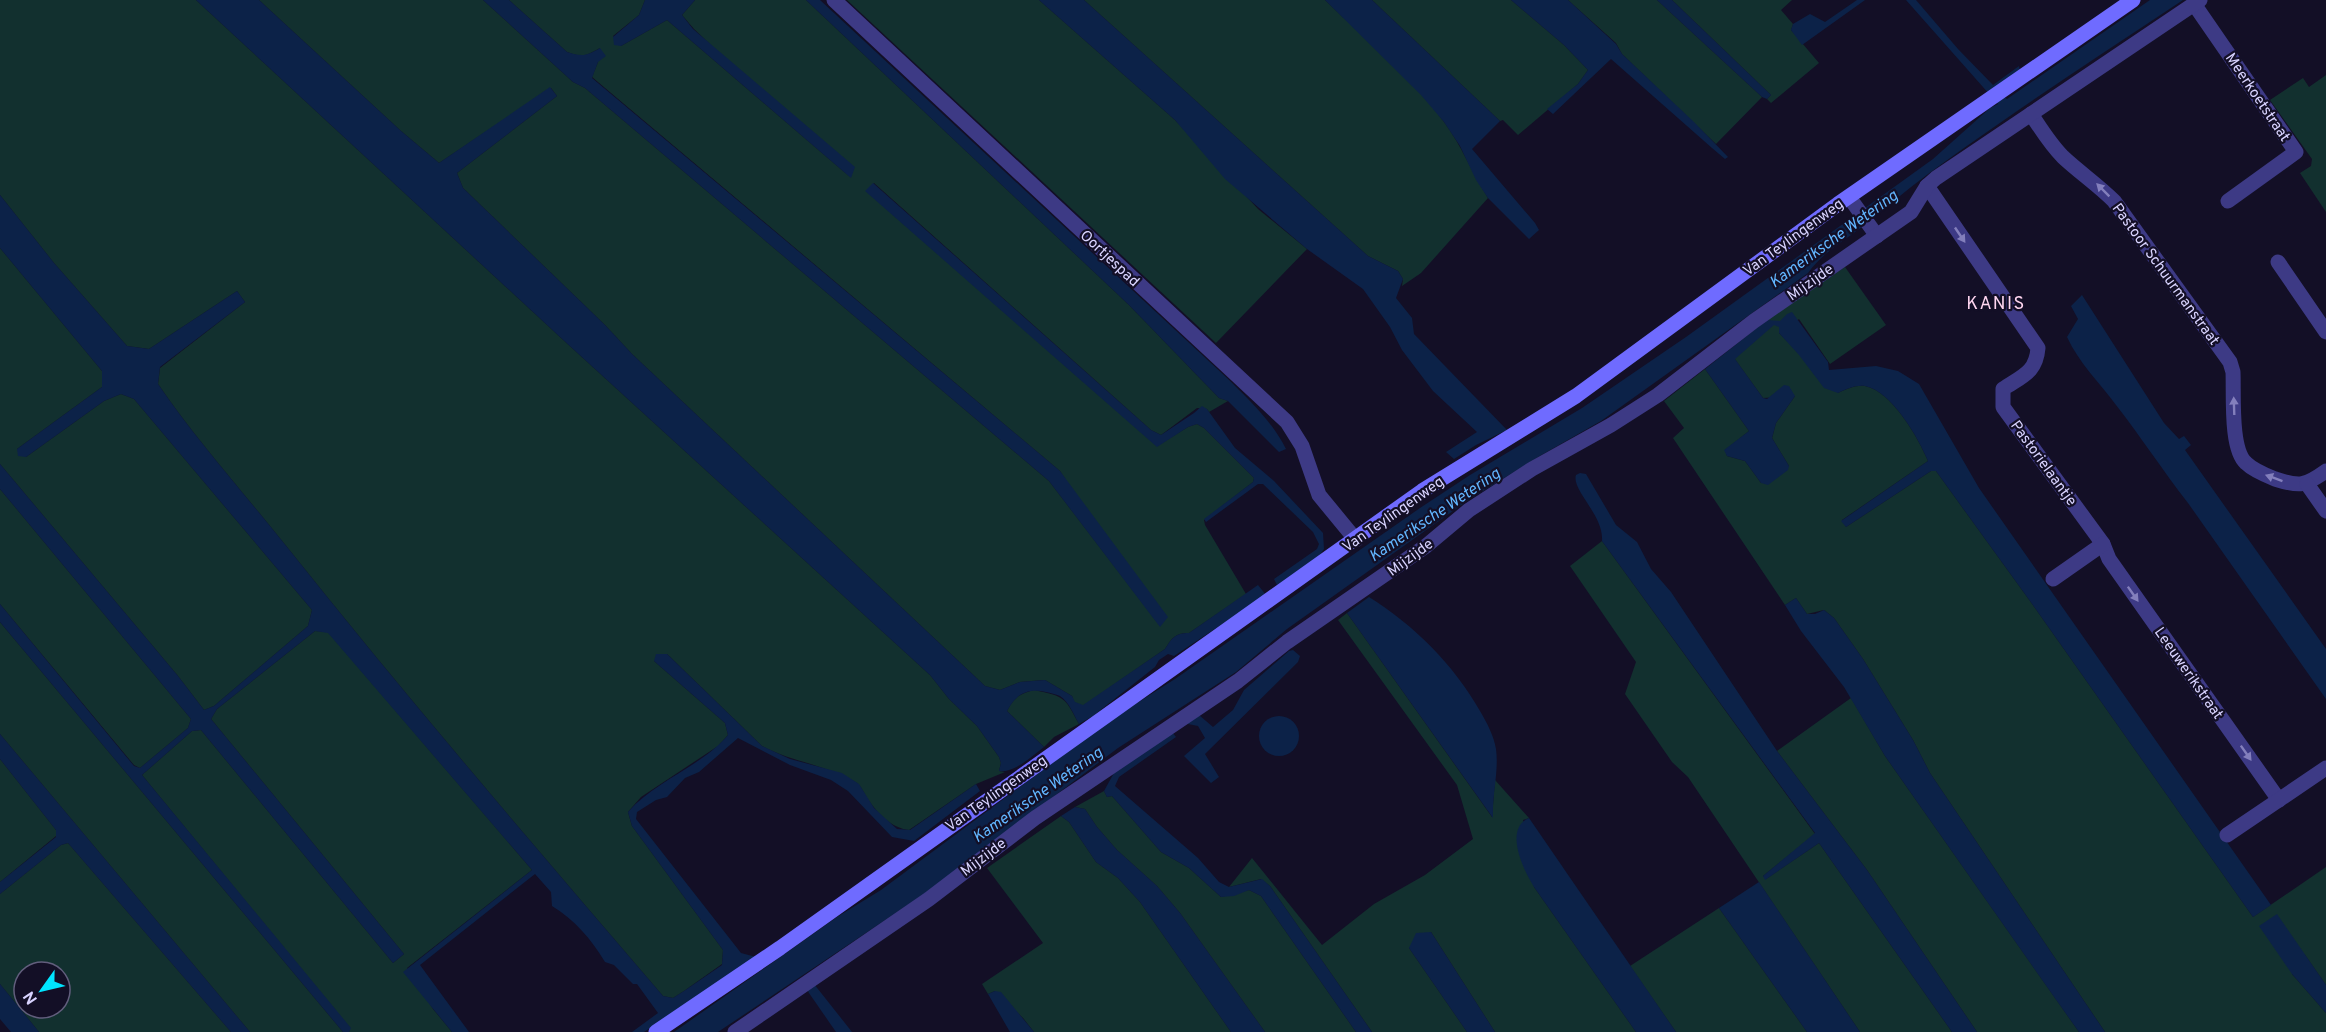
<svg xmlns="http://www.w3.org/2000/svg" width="2326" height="1032" font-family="Overpass,sans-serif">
  <rect width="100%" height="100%" fill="#130f26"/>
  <g fill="#12302f" fill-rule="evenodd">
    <path d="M0 0H196L560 337 930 675 949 699 977 726 999 757 1001 763 999 771 1005 772 976 784 909 830C891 828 877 813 867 798 864 793 861 786 857 783 827 765 792 762 762 746L667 654 654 661 725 723 728 735 718 746 641 797 628 812 632 826 723 950 722 964 684 991 673 998 663 996C536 848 409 700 287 547 244 493 197 441 158 384L160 368 245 302 237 291 149 349 127 346 54 263 0 195Z"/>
    <path d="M259 0H483L573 82 585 88 1049 481 1160 626 1060 471 592 77 598 62 600 48C585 56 584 58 567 52L509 0H645L639 15 613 36 621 46 667 20 850 177 694 29 682 15 695 0H806L1129 305 1219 398 1228 401 1209 412 1207 409 1197 408 1161 435 1151 430 874 183 866 191 1157 446 1188 427 1197 424 1204 428 1254 478 1253 482 1204 520 1205 525 1246 594 1189 633C1175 633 1172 638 1165 649L1083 706 1074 702 1072 696 1045 680 1020 682 1000 690 985 686 632 354 605 325 463 188 457 173 557 96 551 88 439 163 401 131Z"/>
    <polygon points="847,0 1039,0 1175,120 1258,209 1307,249 1216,343"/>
    <path d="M1084 0H1325C1365 39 1412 78 1444 122 1462 146 1472 173 1488 198L1421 273 1402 286 1403 279 1398 271 1368 256Z"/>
    <polygon points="1372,0 1511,0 1564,45 1588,70 1578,84 1518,135 1503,120 1500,121"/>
    <polygon points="1568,0 1657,0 1762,97 1716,144 1622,54 1616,43"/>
    <polygon points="1672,0 1792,0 1781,10 1793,24 1791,30 1819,63 1771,103 1767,99 1771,95"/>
    <polygon points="2326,75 2326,212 2300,173 2311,166 2312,159 2270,100 2303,78 2309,87"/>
    <polygon points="0,248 102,371 102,387 17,449 26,457 104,401 121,394 134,399 312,610 308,626 214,706 204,710 178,676 0,464"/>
    <path d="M1845 267 1886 325 1830 364 1799 319 1779 333 1838 393C1847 389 1855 385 1865 386 1892 391 1919 439 1928 461L1842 520 1846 527 1931 471H1936L2035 608 2253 917 2326 867V985L2305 955 2292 974 2326 1013V1032H2105L1930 773 1913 740 1863 659 1834 618 1824 610 1807 614 1796 598 1785 605 1673 438 1684 428 1664 401 1705 369 1749 431 1725 450 1727 456 1745 461 1761 483 1789 466 1772 438 1776 423 1795 396 1763 398 1729 351 1767 320Z"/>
    <polygon points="0,489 191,719 188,728 140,768 134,765 0,604"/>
    <polygon points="1602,541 1815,834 1763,876 1766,879 1819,843 1952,1032 1860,1032 1688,777 1672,762 1625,694 1636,662 1570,566"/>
    <polygon points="1347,613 1492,817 1495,780 1529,818 1523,820 1534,887 1636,1032 1495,1032 1431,932 1409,948 1467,1032 1372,1032 1270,886 1261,879 1229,887 1252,858 1322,945 1374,904 1425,875 1473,839 1457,785 1338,620"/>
    <polygon points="0,622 343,1032 250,1032 0,734"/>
    <polygon points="315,631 328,632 532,870 407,968 433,1009 452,1032 349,1032 350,1028 142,775 192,731 201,730 393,963 404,954 211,719 217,709"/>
    <path d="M1034 690C1065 697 1064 696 1079 724L1054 737 1044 747 1007 711C1014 697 1020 694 1034 690Z"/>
    <polygon points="1851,698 1885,756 2079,1032 1977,1032 1867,870 1777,751"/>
    <polygon points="0,759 56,830 56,836 0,882"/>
    <polygon points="1104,791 1107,797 1112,796 1161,852 1189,868 1221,897 1249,890 1261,896 1356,1032 1265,1032 1180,913 1157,886 1117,850 1097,827 1085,809 1075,807"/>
    <polygon points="1061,816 1069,822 1096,862 1118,878 1140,902 1231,1032 1034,1032 1023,1018 995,991 988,994 982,984 1043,943 987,868"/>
    <path d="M68 843 231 1032H39L0 984V894L61 845ZM24 972H60V1008H24Z"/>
    <polygon points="1719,908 1807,1032 1676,1032 1630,966"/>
  </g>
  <g fill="#0c2248">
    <path d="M196 0H259L401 131 439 163 550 87 557 96 457 173 463 188 605 325 632 354 985 686 1000 690 1020 682 1045 680 1072 696 1075 702 1083 705 1165 649C1172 638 1175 633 1189 633L1258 585 1266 595 1174 656 1168 654 1159 660 1155 667 1093 716 1079 724C1074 715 1069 702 1060 696 1056 694 1050 693 1046 692 1027 688 1016 694 1007 711L1044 747C1032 756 1015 773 999 771L1001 763 999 757 977 726 949 699 930 675 560 337Z"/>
    <path d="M483 0H509L567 52C582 57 587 56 600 48L606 56 598 62 592 78 1060 471 1168 617 1160 627 1049 481 585 88 573 82Z"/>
    <polygon points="645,0 695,0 682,15 693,29 855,167 851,178 667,20 621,46 614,45 613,37 639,15"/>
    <path d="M806 0H820L1227 378C1249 400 1272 421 1286 449L1279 452 1228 401 1219 398 1129 305Z"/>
    <polygon points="1039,0 1084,0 1368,256 1398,271 1403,279 1396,298 1412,318 1414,334 1507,430 1476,445 1454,459 1446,452 1477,432 1433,391 1402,350 1390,327 1363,289 1307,249 1225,179 1175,120"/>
    <polygon points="1325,0 1372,0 1500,121 1472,149 1535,223 1539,230 1529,239 1488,198 1476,180 1460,146 1444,122 1421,95"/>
    <polygon points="1511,0 1568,0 1616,44 1622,54 1694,122 1728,157 1725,159 1712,148 1611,59 1553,114 1547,109 1578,84 1588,70 1564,45"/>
    <polygon points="1657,0 1672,0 1771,95 1767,99 1762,97"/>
    <polygon points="1857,0 1865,0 1802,45 1791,30 1793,24 1810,14 1825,22"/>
    <path d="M1906 0H1916L1958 49 1993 85 2019 66 2020 71 2004 97 2007 99 2150 0H2183C2129 36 2074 72 2020 109 1971 143 1922 176 1877 215 1855 235 1826 248 1808 273L1601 421 1538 457 1467 501 1287 629 1236 672 1118 748 927 892 718 1032H674L837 917 881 890 1107 722 1175 679 1420 508 1470 475 1582 408 1686 337 1933 159 1990 108 1998 104Z"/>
    <polygon points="873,183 1151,430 1161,435 1194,413 1202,406 1207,409 1235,448 1274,481 1323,533 1324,549 1319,556 1277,585 1274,579 1317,549 1319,544 1313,532 1263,484 1258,484 1206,522 1204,519 1253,482 1254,478 1204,428 1197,424 1188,427 1157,447 865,191"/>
    <path d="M0 195 54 263 127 346 149 349 237 291 245 302 160 367 158 384C197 441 244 493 287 547 409 700 536 848 663 996L673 998 684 991 722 965 723 950 632 826 628 812C656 780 701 767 728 735L725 723 654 661 656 654H667L762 746 790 759 842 773 859 784 874 808 897 829 910 830 976 784 980 791 914 841 892 837 848 791 831 780 790 765 738 738 699 772 685 778 667 797 656 800 637 812 636 819 741 953 756 957 644 1032H632L658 1013 637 984H633L614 965 605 962C591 939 575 920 552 906L551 892 535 874 420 965 469 1032H452L403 972 532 870 328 633 315 631 217 709 211 719 404 954 393 963 201 730 192 731 142 775 351 1028 349 1032H343L0 622V604L134 766 140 768 188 728 191 719 0 489V464L178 676 204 710 214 706 308 626 312 610 134 399 121 394 104 401 26 457 18 456 17 449 102 387V371L0 248Z"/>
    <path d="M2082 295 2164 423 2179 439 2184 436 2191 445 2185 450 2326 649V699L2188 503C2163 471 2141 437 2116 405 2099 382 2079 363 2067 337L2078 319 2071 306Z"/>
    <path d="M1792 312 1828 362 1829 370 1876 366 1898 371 1919 384 1979 488 2271 905 2253 917 2035 608 1936 471H1931L1846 527 1841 521 1928 461C1919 439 1892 391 1865 386 1855 385 1847 389 1838 393L1824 388 1799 355 1779 333V327L1774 325 1735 359 1763 398 1767 399 1784 385 1789 386 1795 396 1776 423 1772 438 1789 466 1788 470 1768 485 1761 483 1745 461 1727 456 1724 450 1749 431 1705 369 1767 320 1780 321 1787 314Z"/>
    <path d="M1580 473 1586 474 1616 525 1637 542 1651 569 1671 592 1777 751 1867 870 1977 1032H1952L1819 843 1765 880 1763 876 1815 833 1602 541C1604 515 1571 490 1576 475Z"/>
    <path d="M1369 597C1415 626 1453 664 1480 711 1487 723 1494 736 1496 749 1499 771 1492 795 1493 818L1347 613Z"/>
    <polygon points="1796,598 1807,614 1815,614 1824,610 1834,618 1863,659 1913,740 1930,773 2105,1032 2079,1032 2057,1001 1885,756 1844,687 1801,631 1785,605"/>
    <polygon points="1293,650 1300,656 1298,662 1205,754 1219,777 1211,783 1184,756 1205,738 1198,726 1188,724 1190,719 1199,715 1213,727 1233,710 1244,690 1289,651"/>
    <circle cx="1279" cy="736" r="20"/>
    <polygon points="1172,732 1176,737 1119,777 1115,786 1198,858 1219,882 1229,887 1262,879 1270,886 1372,1032 1356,1032 1261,896 1249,890 1234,896 1221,897 1189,868 1161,852 1112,796 1107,797 1104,791 1115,771"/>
    <polygon points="0,734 250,1032 231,1032 68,843 61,845 0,894 0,882 56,837 56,830 0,759"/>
    <polygon points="1075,807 1085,809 1097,827 1117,850 1157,886 1180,913 1265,1032 1231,1032 1140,902 1118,878 1096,862 1069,822 1061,816"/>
    <path d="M1529 818 1676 1032H1636L1534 887C1524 871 1503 829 1529 818Z"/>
    <polygon points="1759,882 1860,1032 1807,1032 1719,908"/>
    <polygon points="2277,914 2326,985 2326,1013 2292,974 2259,926"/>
    <polygon points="1431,932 1495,1032 1467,1032 1409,948 1416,933"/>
    <polygon points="0,984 39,1032 11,1032 0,1019"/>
    <polygon points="814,984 852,1032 836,1032 809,993 807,989"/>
    <polygon points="995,991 1001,992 1034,1032 1010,1032 988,994"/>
  </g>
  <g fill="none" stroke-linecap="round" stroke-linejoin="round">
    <g stroke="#3d3a85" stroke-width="15">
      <polyline points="834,0 1287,422 1302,446 1319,495 1356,540"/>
      <polyline points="2194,4 2296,152 2228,201"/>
      <path d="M2031 114C2041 129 2050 144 2063 157 2079 172 2098 185 2114 201L2230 362 2233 372C2234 394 2230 449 2246 463 2253 470 2265 475 2275 479 2300 487 2305 486 2326 471"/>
      <path d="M1927 186 2038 348C2036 373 2022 376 2003 389V407L2103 544 2109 559 2279 800"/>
      <polyline points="1849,197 1877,236"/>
      <polyline points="2278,262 2326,332"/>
      <polyline points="2307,484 2326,511"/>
      <polyline points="2053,579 2103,544"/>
      <polyline points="2227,835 2326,768"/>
      <polyline points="735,1032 929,899 1035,818 1238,681 1287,642 1426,546 1469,510 1532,469 1611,425 1658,395 1754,321 1911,212 1927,186 1936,178 2200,0"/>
    </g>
    <polyline stroke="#6f6bff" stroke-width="15" points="656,1032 780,948 1422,491 1576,396 1838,204 2133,0"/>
  </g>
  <defs><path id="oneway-solid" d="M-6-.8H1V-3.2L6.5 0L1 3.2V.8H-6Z" transform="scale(1.5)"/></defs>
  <g fill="#837fbc">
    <use href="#oneway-solid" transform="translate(2103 190) rotate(-135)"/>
    <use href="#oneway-solid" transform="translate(1960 235) rotate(56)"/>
    <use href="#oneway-solid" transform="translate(2234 406) rotate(-92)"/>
    <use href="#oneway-solid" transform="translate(2274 478) rotate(-160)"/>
    <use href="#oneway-solid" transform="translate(2133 594) rotate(55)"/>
    <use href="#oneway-solid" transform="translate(2246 753) rotate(55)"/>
  </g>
  <g text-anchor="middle" stroke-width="4.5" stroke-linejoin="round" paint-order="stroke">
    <g font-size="15" fill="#d9d4ff" stroke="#130f26">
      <text transform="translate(2258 97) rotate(56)" y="5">Meerkoetstraat</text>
      <text transform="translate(1793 237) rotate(-36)" y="5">Van Teylingenweg</text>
      <text transform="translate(1110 258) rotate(43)" y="5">Oortjespad</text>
      <text transform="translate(2166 274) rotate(54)" y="5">Pastoor Schuurmanstraat</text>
      <text transform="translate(1810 282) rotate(-35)" y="5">Mijzijde</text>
      <text transform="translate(2044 463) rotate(54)" y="5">Pastorielaantje</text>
      <text transform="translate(1393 514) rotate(-35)" y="5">Van Teylingenweg</text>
      <text transform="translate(1410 557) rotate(-36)" y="5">Mijzijde</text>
      <text transform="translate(2189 673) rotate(55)" y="5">Leeuwerikstraat</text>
      <text transform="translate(996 793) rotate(-35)" y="5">Van Teylingenweg</text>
      <text transform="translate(983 857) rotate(-37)" y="5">Mijzijde</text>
    </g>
    <g font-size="16" font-style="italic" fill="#62b6ff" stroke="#130f26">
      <text transform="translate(1833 238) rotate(-36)" y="6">Kameriksche Wetering</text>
      <text transform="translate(1434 514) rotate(-34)" y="6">Kameriksche Wetering</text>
      <text transform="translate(1037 794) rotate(-35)" y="6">Kameriksche Wetering</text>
    </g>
    <g font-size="18" letter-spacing="1.5" fill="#ffd6f0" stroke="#130f26">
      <text x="1996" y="309">KANIS</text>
    </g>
  </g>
  <g transform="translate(42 990) rotate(236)"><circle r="28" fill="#130f26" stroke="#625e7d" stroke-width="1.5"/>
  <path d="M0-4.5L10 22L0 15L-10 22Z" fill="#00e5ff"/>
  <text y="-9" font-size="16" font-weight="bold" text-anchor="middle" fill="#d9d4ff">N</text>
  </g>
</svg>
